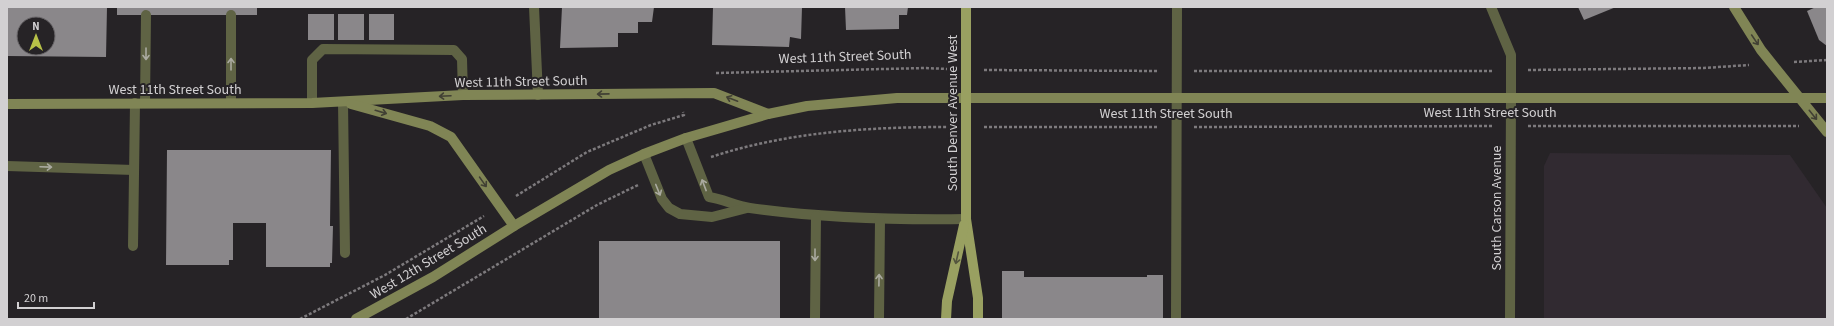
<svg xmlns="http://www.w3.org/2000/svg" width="1834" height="326" font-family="'Source Sans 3',sans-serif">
  <rect width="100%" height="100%" fill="#262326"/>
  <polygon fill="#312a31" points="1550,153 1790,155 1827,208 1827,319 1544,319 1544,166"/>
  <g fill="#8a878a" fill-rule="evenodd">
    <path d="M7 7H107L106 57 7 56ZM24 24H48V48H24Z"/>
    <rect x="117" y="7" width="140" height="8"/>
    <polygon points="562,7 654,7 652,22 638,22 638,33 618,33 618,47 560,48"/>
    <polygon points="713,7 802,7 801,39 790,37 789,47 712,45"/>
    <polygon points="845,7 908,7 907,15 899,15 899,29 846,30"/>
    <polygon points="1578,7 1616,7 1584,20"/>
    <polygon points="1816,7 1827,7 1827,46 1819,40 1807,11"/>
    <rect x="308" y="14" width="26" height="26"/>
    <rect x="338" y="14" width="26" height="26"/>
    <rect x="369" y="14" width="25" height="26"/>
    <polygon points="167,150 331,150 330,226 333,226 332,263 330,263 330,267 266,267 266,223 233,223 233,260 229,260 229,265 166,265"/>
    <rect x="599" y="241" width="181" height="78"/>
    <polygon points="1002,271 1024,271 1024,277 1147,277 1147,275 1163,275 1163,319 1002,319"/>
  </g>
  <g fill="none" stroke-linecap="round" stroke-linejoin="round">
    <g stroke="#7d7a7d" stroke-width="2.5" stroke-dasharray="3 2" stroke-linecap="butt">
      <polyline points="1794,62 1827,60"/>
      <polyline points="984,70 1159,71"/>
      <polyline points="1528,70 1704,68 1749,65"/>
      <polyline points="1194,71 1493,71"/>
      <polyline points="716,73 926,68 947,69"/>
      <polyline points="1528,126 1799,126"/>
      <polyline points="984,127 1159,127"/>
      <polyline points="1194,127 1493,126"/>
      <path d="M711 157C787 132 868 127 947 127"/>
      <polyline points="516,196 587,152 651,125 684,115 683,112"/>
      <polyline points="300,319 385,275 484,216"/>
      <polyline points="406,319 597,205 638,185"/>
    </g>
    <g stroke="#5f6344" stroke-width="10">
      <polyline points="534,7 538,95"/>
      <polyline points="1491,7 1511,55 1511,97"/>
      <polyline points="231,15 231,103"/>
      <polyline points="343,102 345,253"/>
      <polyline points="145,103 146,15"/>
      <polyline points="312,103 312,60 323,49 454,50 462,59 463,95"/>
      <path d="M686 138 709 197C723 199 736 206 750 208 821 218 893 220 966 219"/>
      <polyline points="644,154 662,199 669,208 680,214 712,217 747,208"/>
      <polyline points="7,166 134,170"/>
      <polyline points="815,319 816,216"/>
      <polyline points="879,319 880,219"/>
      <polyline points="1176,319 1177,7"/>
    </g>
    <g stroke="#5f6344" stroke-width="10">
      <polyline points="133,246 135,103"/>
      <polyline points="1510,319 1511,97"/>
    </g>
    <g stroke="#808555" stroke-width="10">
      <polyline points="1734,7 1761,50 1827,132"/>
      <polyline points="7,104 312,103 463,95 714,93 768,114"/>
      <polyline points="351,104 430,126 451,137 514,226"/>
      <polyline points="356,319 433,277 514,226 609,170 644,154 686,138 768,114 807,106 897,98 1827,98"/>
    </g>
    <g stroke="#99a061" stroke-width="10">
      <polyline points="966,7 966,219 978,298 978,319"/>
      <polyline points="946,319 947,301 964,225"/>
    </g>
  </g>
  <defs><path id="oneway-shaft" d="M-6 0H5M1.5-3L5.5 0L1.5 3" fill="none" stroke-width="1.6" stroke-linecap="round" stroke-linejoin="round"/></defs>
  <g stroke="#414034">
    <use href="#oneway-shaft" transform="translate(1755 40) rotate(56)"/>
    <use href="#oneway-shaft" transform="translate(603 94) rotate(179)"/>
    <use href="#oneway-shaft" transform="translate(445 96) rotate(177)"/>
    <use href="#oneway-shaft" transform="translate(732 99) rotate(-159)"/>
    <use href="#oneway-shaft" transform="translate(381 112) rotate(16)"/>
    <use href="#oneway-shaft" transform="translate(1813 115) rotate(51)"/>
    <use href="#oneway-shaft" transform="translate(483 182) rotate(55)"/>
  </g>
  <g stroke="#aaaaa0">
    <use href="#oneway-shaft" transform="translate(146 54) rotate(90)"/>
    <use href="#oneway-shaft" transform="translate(231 64) rotate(-90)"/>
    <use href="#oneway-shaft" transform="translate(46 167) rotate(2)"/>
    <use href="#oneway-shaft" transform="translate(704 185) rotate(-111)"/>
    <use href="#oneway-shaft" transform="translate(658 190) rotate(68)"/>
    <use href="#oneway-shaft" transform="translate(815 255) rotate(90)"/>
    <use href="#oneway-shaft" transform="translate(879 280) rotate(-89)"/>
  </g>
  <use stroke="#54553e" href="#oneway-shaft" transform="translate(957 258) rotate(103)"/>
  <g text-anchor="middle" stroke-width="4" stroke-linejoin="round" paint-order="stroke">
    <g font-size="14" fill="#d2d0d2" stroke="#262326">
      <text transform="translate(845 56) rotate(-2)" y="5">West 11th Street South</text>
      <text transform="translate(521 81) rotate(-1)" y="5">West 11th Street South</text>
      <text x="175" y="94">West 11th Street South</text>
      <text x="1490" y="117">West 11th Street South</text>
      <text transform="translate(952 113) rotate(-90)" y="5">South Denver Avenue West</text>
      <text x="1166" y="118">West 11th Street South</text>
      <text transform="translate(1496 208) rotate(-90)" y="5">South Carson Avenue</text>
      <text transform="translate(428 261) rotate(-31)" y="5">West 12th Street South</text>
    </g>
  </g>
  <rect width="1834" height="326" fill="none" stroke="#d2d0d2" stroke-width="16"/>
  <g transform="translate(36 36)"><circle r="19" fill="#262326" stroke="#6b686b"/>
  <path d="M0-3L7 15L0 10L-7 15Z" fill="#b7c148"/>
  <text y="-6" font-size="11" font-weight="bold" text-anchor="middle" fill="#d2d0d2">N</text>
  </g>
  <path d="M18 302v6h76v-6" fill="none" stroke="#d2d0d2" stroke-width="2"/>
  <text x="24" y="302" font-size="12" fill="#d2d0d2" stroke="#262326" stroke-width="3" paint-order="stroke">20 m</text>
</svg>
